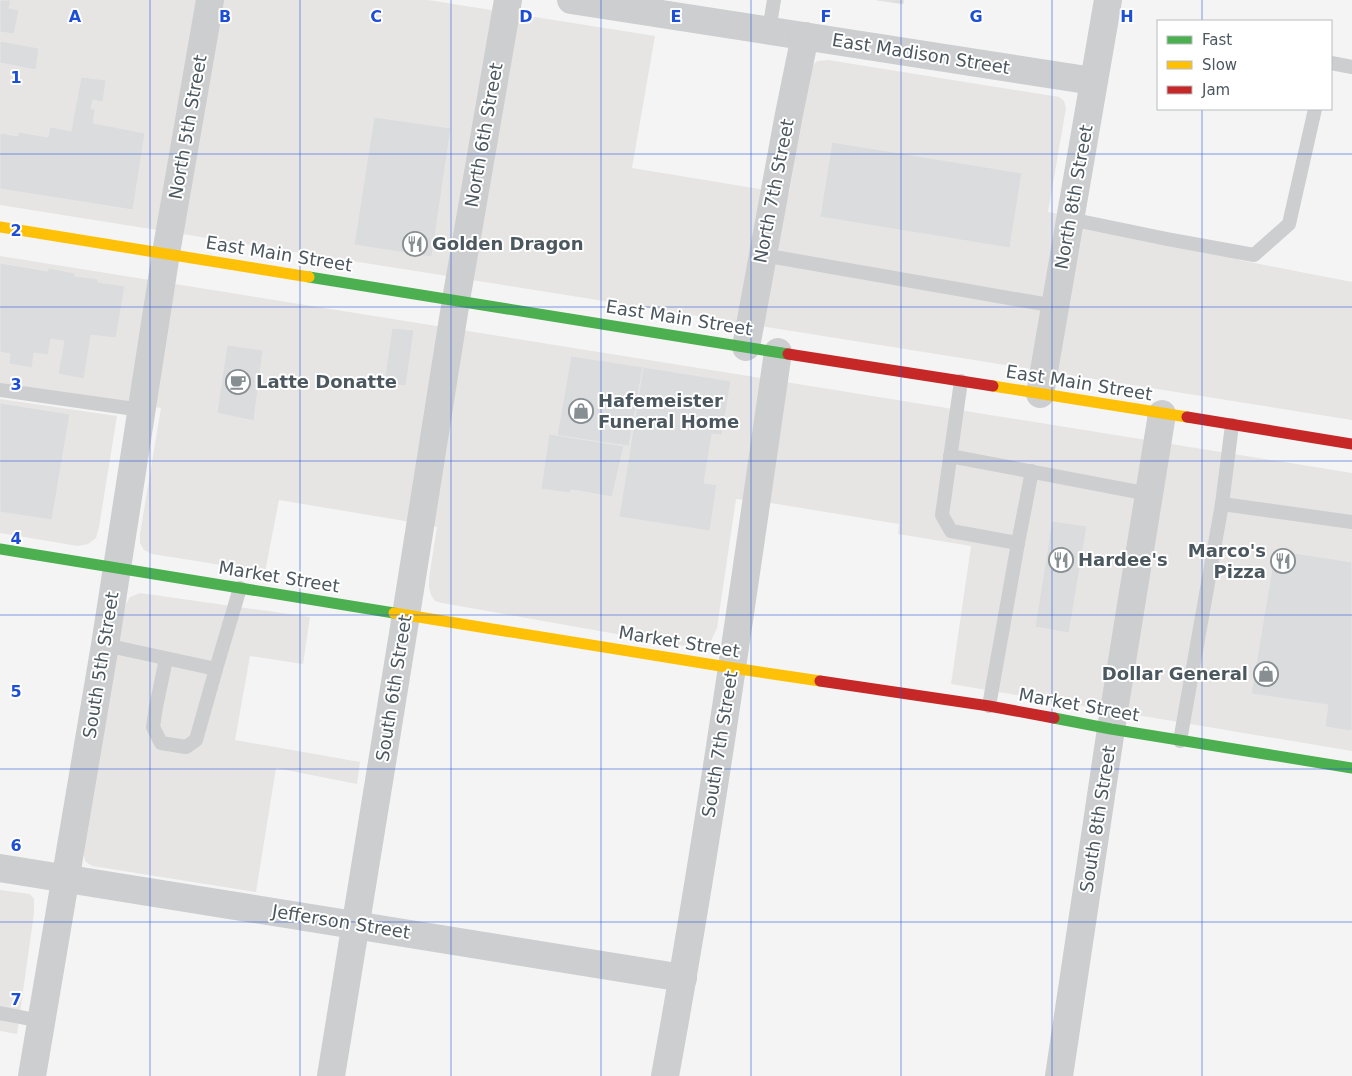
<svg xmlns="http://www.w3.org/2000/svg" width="1352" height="1076" font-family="'DejaVu Sans',sans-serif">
  <rect width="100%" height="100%" fill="#f4f4f4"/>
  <g fill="#e7e5e3">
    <polygon points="0,0 428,0 655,36 632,168 789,194 808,80 813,65 817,61 828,60 1059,97 1064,101 1066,108 1048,212 1242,246 1239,260 1352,282 1352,420 0,205"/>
    <polygon points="0,256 1352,473 1352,751 951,684 971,546 898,534 899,524 771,503 736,499 717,628 709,645 702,647 690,647 442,603 435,601 431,595 429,587 429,578 437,527 399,520 279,500 265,572 152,554 144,550 140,543 140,534 161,408 0,383"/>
    <polygon points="0,399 117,416 99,527 96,538 88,544 78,546 0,533"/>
    <polygon points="140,593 310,617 303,664 250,656 235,740 360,762 357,784 276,768 256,892 92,866 85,861 83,851 125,605 130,597"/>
    <polygon points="0,890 30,894 34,899 34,913 17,1034 0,1031"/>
  </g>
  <g fill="#dbdcdd" stroke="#e6e6e6">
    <polygon points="0,0 11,0 9,8 19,10 14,34 0,32"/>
    <polygon points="877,0 904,0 903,4"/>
    <polygon points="0,41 39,48 36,70 0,63"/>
    <polygon points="81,77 106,80 103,102 93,100 91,108 95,110 93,123 145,133 133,210 0,189 0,133 18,136 18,132 48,137 50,127 71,131"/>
    <polygon points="374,117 451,128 432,257 354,245"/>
    <polygon points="832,142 1022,173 1010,248 820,217"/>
    <polygon points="0,263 48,271 48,268 75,273 75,276 98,279 98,282 125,286 116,338 91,335 84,379 58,374 64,341 51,339 48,355 34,353 32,368 9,364 10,354 0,352"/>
    <polygon points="392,328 414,330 406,386 384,383"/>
    <polygon points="227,345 263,350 254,421 217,413"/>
    <polygon points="571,356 643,367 629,446 557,436"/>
    <polygon points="643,367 731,381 722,435 712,434 704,483 717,485 710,531 619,517"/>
    <polygon points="0,403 70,414 52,520 0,512"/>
    <polygon points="549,434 624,446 612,497 579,491 571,490 570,493 541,489"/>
    <polygon points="1052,521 1087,526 1069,633 1035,627"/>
    <polygon points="1275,550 1352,562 1352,731 1325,727 1328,705 1251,694"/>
  </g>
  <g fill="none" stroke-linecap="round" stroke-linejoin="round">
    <g stroke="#cccecf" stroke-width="14">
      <polyline points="769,30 774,0"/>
      <polyline points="1331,63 1352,67"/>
      <polyline points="1070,219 1167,239 1254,255 1289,224 1315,109"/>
      <polyline points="763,255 1055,306"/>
      <polyline points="961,381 942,515 951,531 1018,543 989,706"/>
      <polyline points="0,390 142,410"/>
      <polyline points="950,456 1149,494"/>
      <polyline points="1222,504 1352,522"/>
      <polyline points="1018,543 1032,471"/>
      <polyline points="105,645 216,669 240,588"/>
      <polyline points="166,659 156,707 153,727 161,743 186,747 196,740 216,669"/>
      <polyline points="1180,741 1222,504 1232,425"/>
      <polyline points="0,1013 41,1021"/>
    </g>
    <g stroke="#cccecf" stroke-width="28">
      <polyline points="571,0 1093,81"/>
      <polyline points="746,347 789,114 805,36"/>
      <polyline points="1040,394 1108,0"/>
      <polyline points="0,868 683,978"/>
      <polyline points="32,1076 105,645 166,253 210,0"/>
      <polyline points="331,1076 406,615 456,300 508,0"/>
      <path d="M665 1076C709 836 743 594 778 352"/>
      <polyline points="1059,1076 1111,729 1162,414"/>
    </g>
    <g stroke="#4caf50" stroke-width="11">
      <polyline points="309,277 788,354"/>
      <polyline points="0,549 394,613"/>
      <polyline points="1054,718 1111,729 1352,768"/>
    </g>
    <g stroke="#ffc107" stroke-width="11">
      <polyline points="0,227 309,277"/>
      <polyline points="993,386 1187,417"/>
      <polyline points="394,613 733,668 820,681"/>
    </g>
    <g stroke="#c62828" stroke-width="11">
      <polyline points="788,354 993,386"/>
      <polyline points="1187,417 1352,444"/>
      <polyline points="820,681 989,706 1054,718"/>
    </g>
  </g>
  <path fill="none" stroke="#1d4ed8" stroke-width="1" stroke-opacity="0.55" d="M150 0V1076M300 0V1076M451 0V1076M601 0V1076M751 0V1076M901 0V1076M1052 0V1076M1202 0V21M1202 109V1076M0 154H1352M0 307H1352M0 461H1352M0 615H1352M0 769H1352M0 922H1352"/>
  <defs>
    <symbol id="restaurant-ring" viewBox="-11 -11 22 22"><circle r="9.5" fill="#fff" stroke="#878f93" stroke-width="1.5"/><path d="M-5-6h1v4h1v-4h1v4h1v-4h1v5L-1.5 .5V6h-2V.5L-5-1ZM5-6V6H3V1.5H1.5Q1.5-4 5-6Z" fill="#878f93"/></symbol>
    <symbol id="cafe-ring" viewBox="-11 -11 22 22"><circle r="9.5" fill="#fff" stroke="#878f93" stroke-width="1.5"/><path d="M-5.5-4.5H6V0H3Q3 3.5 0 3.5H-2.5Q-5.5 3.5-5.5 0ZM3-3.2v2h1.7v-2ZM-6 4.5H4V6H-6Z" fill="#878f93"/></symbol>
    <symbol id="shop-ring" viewBox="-11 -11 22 22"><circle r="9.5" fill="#fff" stroke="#878f93" stroke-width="1.5"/><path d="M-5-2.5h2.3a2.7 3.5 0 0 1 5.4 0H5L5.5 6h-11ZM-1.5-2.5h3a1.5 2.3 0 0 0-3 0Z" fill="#878f93"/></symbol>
  </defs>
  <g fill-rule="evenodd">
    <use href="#restaurant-ring" x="401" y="230" width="28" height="28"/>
    <use href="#cafe-ring" x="224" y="368" width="28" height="28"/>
    <use href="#shop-ring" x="567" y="397" width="28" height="28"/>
    <use href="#restaurant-ring" x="1047" y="546" width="28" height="28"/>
    <use href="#restaurant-ring" x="1269" y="547" width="28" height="28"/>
    <use href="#shop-ring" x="1252" y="660" width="28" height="28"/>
  </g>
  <g text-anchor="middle" stroke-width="4" stroke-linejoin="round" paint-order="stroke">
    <g font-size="18" fill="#4c585f" stroke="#fff">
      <text transform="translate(921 54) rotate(9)" y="6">East Madison Street</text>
      <text transform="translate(188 127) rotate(-80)" y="6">North 5th Street</text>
      <text transform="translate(484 135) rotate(-80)" y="6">North 6th Street</text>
      <text transform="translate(774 191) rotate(-79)" y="6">North 7th Street</text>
      <text transform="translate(1074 197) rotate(-80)" y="6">North 8th Street</text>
      <text transform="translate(279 254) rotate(9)" y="6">East Main Street</text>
      <text transform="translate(679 318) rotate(9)" y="6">East Main Street</text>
      <text transform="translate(1079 383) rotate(9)" y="6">East Main Street</text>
      <text transform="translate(279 577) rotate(9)" y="6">Market Street</text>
      <text transform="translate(679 642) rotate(9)" y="6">Market Street</text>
      <text transform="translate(101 665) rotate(-81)" y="6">South 5th Street</text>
      <text transform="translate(394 688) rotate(-81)" y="6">South 6th Street</text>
      <text transform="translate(1079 705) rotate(10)" y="6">Market Street</text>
      <text transform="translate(720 744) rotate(-81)" y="6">South 7th Street</text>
      <text transform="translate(1098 819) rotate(-81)" y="6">South 8th Street</text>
      <text transform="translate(341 922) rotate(9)" y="6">Jefferson Street</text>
    </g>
    <g font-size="18" font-weight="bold" fill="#4c585f" stroke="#fff" text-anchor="start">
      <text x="432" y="250">Golden Dragon</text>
      <text x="256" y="388">Latte Donatte</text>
      <text x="598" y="407">Hafemeister<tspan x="598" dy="21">Funeral Home</tspan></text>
      <text x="1266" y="557" text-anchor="end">Marco's<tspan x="1266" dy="21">Pizza</tspan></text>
      <text x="1078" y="566">Hardee's</text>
      <text x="1248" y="680" text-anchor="end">Dollar General</text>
    </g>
  </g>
  <g font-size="16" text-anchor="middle" font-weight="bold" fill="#1d4ed8" stroke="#fff" stroke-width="4" stroke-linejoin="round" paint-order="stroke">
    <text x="75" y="22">A</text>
    <text x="225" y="22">B</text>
    <text x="376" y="22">C</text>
    <text x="526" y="22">D</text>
    <text x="676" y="22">E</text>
    <text x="826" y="22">F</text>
    <text x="976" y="22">G</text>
    <text x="1127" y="22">H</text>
    <text x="16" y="83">1</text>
    <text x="16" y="236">2</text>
    <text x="16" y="390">3</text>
    <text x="16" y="544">4</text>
    <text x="16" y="697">5</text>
    <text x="16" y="851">6</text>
    <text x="16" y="1005">7</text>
  </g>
  <rect x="1157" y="20" width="175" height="90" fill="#ffffff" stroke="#b7bcbf"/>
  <rect x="1167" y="36" width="25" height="8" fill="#4caf50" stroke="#b7bcbf"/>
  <text x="1202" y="45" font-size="15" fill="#4c585f">Fast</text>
  <rect x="1167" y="61" width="25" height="8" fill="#ffc107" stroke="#b7bcbf"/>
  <text x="1202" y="70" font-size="15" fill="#4c585f">Slow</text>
  <rect x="1167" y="86" width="25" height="8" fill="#c62828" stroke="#b7bcbf"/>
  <text x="1202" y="95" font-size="15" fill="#4c585f">Jam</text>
</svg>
